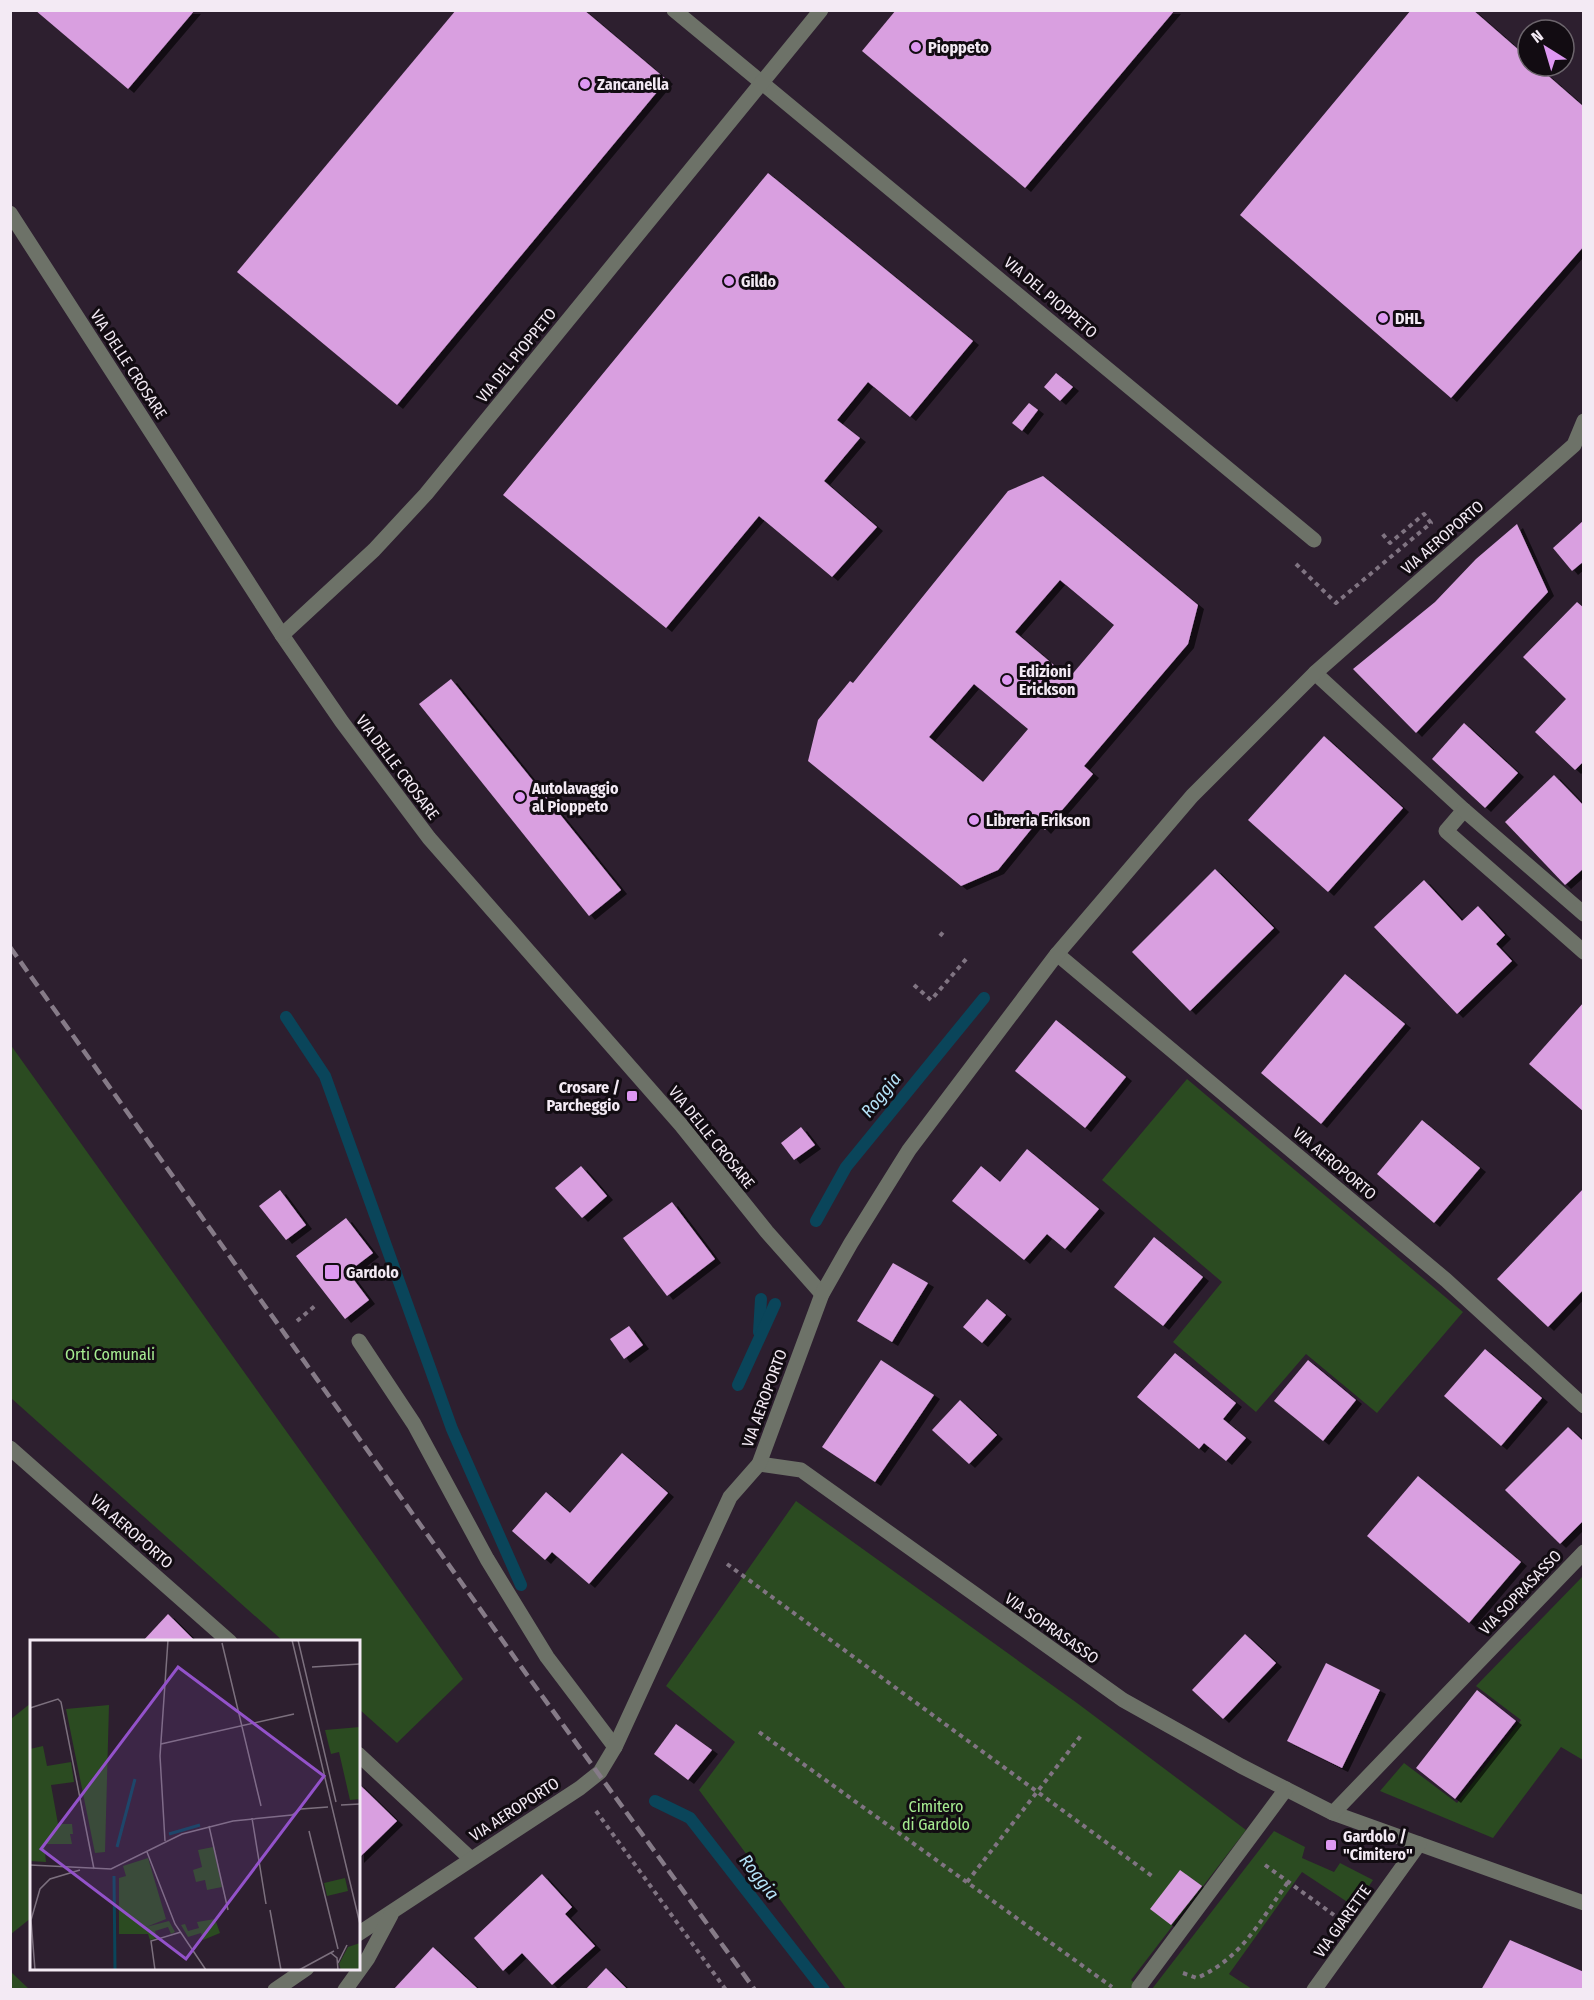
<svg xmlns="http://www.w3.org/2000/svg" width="1594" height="2000" font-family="'Fira Sans Condensed',sans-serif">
  <defs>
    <filter id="shadow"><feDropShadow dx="6" dy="4" stdDeviation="0" flood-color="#0009"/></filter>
  </defs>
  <rect width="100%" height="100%" fill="#2d1f2f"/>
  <g fill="#2b4b21">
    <polygon points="10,1044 463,1679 397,1743 359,1709 358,1642 283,1641 11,1398"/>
    <polygon points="1187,1079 1463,1312 1377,1413 1306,1354 1256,1412 1173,1342 1222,1282 1102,1180"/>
    <polygon points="796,1501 1077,1703 1246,1830 1131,1980 1142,1989 846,1989 699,1790 735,1742 666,1686"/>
    <polygon points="1583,1576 1583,1760 1561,1747 1493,1838 1380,1791 1404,1763 1457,1803 1521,1720 1476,1686"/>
    <polygon points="31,1703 31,1918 11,1934 11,1719"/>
    <polygon points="1274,1831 1305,1847 1302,1858 1334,1872 1340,1863 1373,1880 1355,1907 1302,1872 1229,1974 1252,1989 1152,1989"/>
    <polygon points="11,1972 29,1989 11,1989"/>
  </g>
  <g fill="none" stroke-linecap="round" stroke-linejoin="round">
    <g stroke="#0a455a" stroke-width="12">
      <polyline points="286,1017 325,1076 452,1429 521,1585"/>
      <polyline points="816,1221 846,1167 984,998"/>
      <polyline points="759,1332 761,1299"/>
      <polyline points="738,1385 775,1304"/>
      <polyline points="655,1801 690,1818 824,1990"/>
    </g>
  </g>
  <g fill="#d99fe0" fill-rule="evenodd" filter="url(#shadow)">
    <polygon points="35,10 195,10 128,89"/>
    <polygon points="456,10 584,10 667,80 397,405 237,272"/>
    <polygon points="896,10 1175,10 1025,188 862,51"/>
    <polygon points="1411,10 1473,10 1528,58 1528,66 1537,66 1584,107 1584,246 1451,398 1240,215"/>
    <polygon points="768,173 973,341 910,417 868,382 837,420 860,438 824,481 877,527 832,577 759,516 666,628 503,495"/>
    <polygon points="1056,373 1073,387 1060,401 1044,387"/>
    <polygon points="1029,403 1038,410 1022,431 1012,423"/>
    <path d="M1043 476 1198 605 1188 644 1084 766 1093 774 1045 830 1037 822 998 870 961 886 808 761 818 720 850 681 853 683 1008 491ZM1060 580 1114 625 1069 678 1015 632ZM974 684 1028 729 983 782 929 737Z"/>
    <polygon points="1584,520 1584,561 1572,571 1553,548"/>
    <polygon points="1517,524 1548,592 1416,733 1353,669 1435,602 1476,559"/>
    <polygon points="1577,602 1584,608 1584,761 1575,770 1535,732 1566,699 1523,657"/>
    <polygon points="451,679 621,890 589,916 419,704"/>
    <polygon points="1464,723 1518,773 1485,808 1432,759"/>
    <polygon points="1324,736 1403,808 1328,892 1248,820"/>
    <polygon points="1554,775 1584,806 1584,868 1565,885 1505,822"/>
    <polygon points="1215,869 1274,928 1190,1011 1132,952"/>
    <polygon points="1424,880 1462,921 1478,906 1505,935 1496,944 1512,961 1457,1014 1374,927"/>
    <polygon points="1345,974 1405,1024 1321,1124 1261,1073"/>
    <polygon points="1584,1002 1584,1112 1529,1064"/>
    <polygon points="1056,1020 1126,1077 1085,1128 1015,1071"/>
    <polygon points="1422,1120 1480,1168 1434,1223 1377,1174"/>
    <polygon points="801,1127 815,1145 794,1160 781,1143"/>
    <polygon points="1027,1149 1099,1209 1065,1249 1047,1234 1024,1260 952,1201 981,1166 1000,1182"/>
    <polygon points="581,1166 607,1196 582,1218 555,1188"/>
    <polygon points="1584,1188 1584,1289 1548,1327 1497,1279"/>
    <polygon points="280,1190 306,1225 286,1240 259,1206"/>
    <polygon points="672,1202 715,1259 667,1296 623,1238"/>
    <polygon points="346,1218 373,1253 348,1272 369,1300 345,1319 296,1256"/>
    <polygon points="1154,1237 1203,1277 1163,1326 1114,1287"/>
    <polygon points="893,1263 928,1283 892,1342 857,1321"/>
    <polygon points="987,1299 1006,1315 982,1343 963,1327"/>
    <polygon points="629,1326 643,1345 624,1359 610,1339"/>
    <polygon points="1485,1349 1542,1398 1501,1446 1444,1396"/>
    <polygon points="1175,1353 1236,1403 1223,1419 1246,1438 1226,1461 1204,1443 1199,1449 1137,1397"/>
    <polygon points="881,1360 934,1395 875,1482 822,1447"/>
    <polygon points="1308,1360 1356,1400 1323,1441 1274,1401"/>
    <polygon points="960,1400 997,1435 969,1464 932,1430"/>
    <polygon points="1568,1427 1584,1442 1584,1520 1560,1544 1505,1490"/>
    <polygon points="622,1453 668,1493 589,1584 552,1552 545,1560 512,1531 546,1492 570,1513"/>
    <polygon points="1418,1476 1521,1562 1469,1623 1367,1536"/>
    <polygon points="168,1614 196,1642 142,1642"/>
    <polygon points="1245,1634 1276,1663 1223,1719 1192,1690"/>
    <polygon points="1326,1663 1380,1690 1342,1768 1287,1741"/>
    <polygon points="1477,1690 1516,1721 1455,1799 1416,1768"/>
    <polygon points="676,1724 712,1750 688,1780 654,1754"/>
    <polygon points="358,1783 397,1821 358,1859"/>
    <polygon points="1180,1870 1202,1886 1171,1925 1150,1909"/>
    <polygon points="542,1874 572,1907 565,1914 595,1946 552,1985 522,1953 503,1971 474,1938"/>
    <polygon points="1510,1940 1584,1972 1584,1990 1481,1990"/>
    <polygon points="433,1947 479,1990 393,1990"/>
    <polygon points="606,1968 628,1990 585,1990"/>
  </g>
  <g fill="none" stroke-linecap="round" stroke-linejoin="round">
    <g stroke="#807482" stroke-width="4" stroke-dasharray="4.5 4.5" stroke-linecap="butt">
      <polyline points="1296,564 1336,603 1431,523 1424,514 1390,543 1380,531"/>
      <polyline points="940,936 945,930"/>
      <polyline points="914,985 931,1000 967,958"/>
      <polyline points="297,1321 316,1305"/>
      <polyline points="727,1564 1152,1876"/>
      <polyline points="759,1732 1112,1987"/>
      <polyline points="596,1811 726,1990"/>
      <polyline points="1265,1865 1334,1915"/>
      <polyline points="967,1882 1083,1733"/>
      <path d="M1183 1973 1197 1978C1242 1958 1260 1921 1288 1882"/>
    </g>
    <g stroke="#6d7268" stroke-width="15">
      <polyline points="674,10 1314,540"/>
      <polyline points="10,213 282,635 342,722 429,838 681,1125 767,1232 822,1294"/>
      <polyline points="282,635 374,550 426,494 821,10"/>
      <polyline points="1315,673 1464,810 1446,831 1584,952"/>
      <polyline points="1464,810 1584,914"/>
      <polyline points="1057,954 1446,1280 1584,1406"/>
      <polyline points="359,1341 414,1424 487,1559 547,1657 615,1747"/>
      <polyline points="10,1448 230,1642"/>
      <polyline points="759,1464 801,1470 1123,1700 1241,1766 1333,1813 1584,1903"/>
      <polyline points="358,1754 471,1859"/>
      <polyline points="1333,1813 1584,1552"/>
      <polyline points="358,1934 580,1788 600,1772 615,1747 730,1497 759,1464 822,1294 851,1243 909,1150 1057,954 1192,796 1315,673 1574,445 1584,421"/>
      <polyline points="1139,1987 1286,1789"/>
      <polyline points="275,1990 307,1968"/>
      <polyline points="345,1990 368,1958 391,1915"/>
      <polyline points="1314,1990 1419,1844"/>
    </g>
    <polyline stroke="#867b88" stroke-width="4.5" stroke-dasharray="12 6" stroke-linecap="butt" points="10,947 532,1682 755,1990"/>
  </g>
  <g fill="#de98f2" stroke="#120c12" stroke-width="2">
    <circle cx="916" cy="47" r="6"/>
    <circle cx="585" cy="84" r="6"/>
    <circle cx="729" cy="281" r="6"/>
    <circle cx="1383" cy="318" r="6"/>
    <circle cx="1007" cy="680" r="6"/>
    <circle cx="520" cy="797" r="6"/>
    <circle cx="974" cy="820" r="6"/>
    <rect x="626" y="1090" width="12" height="12" rx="3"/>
    <rect x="324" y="1264" width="16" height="16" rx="3"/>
    <rect x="1325" y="1839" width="12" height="12" rx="3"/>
  </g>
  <g text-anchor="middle" stroke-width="6" stroke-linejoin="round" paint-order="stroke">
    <g font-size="16" font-weight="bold" fill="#f3eaf4" stroke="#120c12" text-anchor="start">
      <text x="928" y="53">Pioppeto</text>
      <text x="597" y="90">Zancanella</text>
      <text x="741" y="287">Gildo</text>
      <text x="1395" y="324">DHL</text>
      <text x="1019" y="677">Edizioni<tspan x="1019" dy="18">Erickson</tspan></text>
      <text x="532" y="794">Autolavaggio<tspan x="532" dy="18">al Pioppeto</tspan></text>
      <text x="986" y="826">Libreria Erikson</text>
      <text x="620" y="1093" text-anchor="end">Crosare /<tspan x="620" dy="18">Parcheggio</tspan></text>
      <text x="346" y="1278">Gardolo</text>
      <text x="1343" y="1842">Gardolo /<tspan x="1343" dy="18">"Cimitero"</tspan></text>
    </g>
    <g font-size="16" fill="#f3eaf4" stroke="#120c12">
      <text transform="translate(1051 297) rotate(40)" y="6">VIA DEL PIOPPETO</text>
      <text transform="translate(516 355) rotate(-51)" y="6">VIA DEL PIOPPETO</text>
      <text transform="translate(129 364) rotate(57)" y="6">VIA DELLE CROSARE</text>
      <text transform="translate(1442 537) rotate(-41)" y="6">VIA AEROPORTO</text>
      <text transform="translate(398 767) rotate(53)" y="6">VIA DELLE CROSARE</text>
      <text transform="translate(712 1137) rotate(51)" y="6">VIA DELLE CROSARE</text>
      <text transform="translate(1335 1163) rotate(40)" y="6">VIA AEROPORTO</text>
      <text transform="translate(764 1398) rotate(-70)" y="6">VIA AEROPORTO</text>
      <text transform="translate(132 1531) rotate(41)" y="6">VIA AEROPORTO</text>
      <text transform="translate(1520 1592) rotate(-46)" y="6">VIA SOPRASASSO</text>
      <text transform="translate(1052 1628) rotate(35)" y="6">VIA SOPRASASSO</text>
      <text transform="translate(514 1809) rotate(-33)" y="6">VIA AEROPORTO</text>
      <text transform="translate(1342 1921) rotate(-54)" y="6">VIA GIARETTE</text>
    </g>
    <g font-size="16" fill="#a6ec91" stroke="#120c12">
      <text x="110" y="1360">Orti Comunali</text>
      <text x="936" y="1812">Cimitero<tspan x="936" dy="18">di Gardolo</tspan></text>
    </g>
    <g font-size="18" font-style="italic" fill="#b5e3f9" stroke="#120c12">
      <text transform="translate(881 1095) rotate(-51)" y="6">Roggia</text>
      <text transform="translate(759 1877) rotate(52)" y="6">Roggia</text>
    </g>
  </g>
  <g transform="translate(30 1640)">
    <rect width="330" height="330" fill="#2d1f2f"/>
    <path d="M79 65 75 212 65 213 36 69ZM330 87V159L320 160 309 112 301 114 295 90ZM13 106 17 126 41 122 44 142 21 145 28 184H42L43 194H40L42 204H14L16 222 0 221V109ZM183 207 192 247 177 250 175 240 166 242 163 230 172 227 168 210ZM118 218 136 279 116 287 139 281 145 292 141 294 138 287 125 291 127 298 120 300 118 294H89V238L96 236 93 226ZM315 238 318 251 297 256 294 243ZM185 279 190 293 173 300 171 293 158 297 151 285 155 284 158 291 169 288 167 282ZM330 303V330H311L309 324 318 307Z" fill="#2b4b21"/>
    <path fill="none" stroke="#0a455a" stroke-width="3" d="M139 194 170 185M87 207 105 139M84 236 85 330"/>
    <path fill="none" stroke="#7c707e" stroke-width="1.5" d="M262 0 330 284M268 0 306 162M192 3 231 166M282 27 330 24M0 68 28 59 31 62 64 229M131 104 264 74M311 165 330 164M222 178 236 264M179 186 198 270M279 191 308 309M135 201 130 116 138 0M117 212 145 284 176 330M0 225 81 229 152 194 203 181 262 175 271 169 298 167M240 270 251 330M301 313 307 318 308 330M308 323 317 305M5 330 1 280 10 249 20 239 50 230M125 330 121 301 151 292M269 330 304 311"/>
    <path fill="#9352ca" fill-opacity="0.15" stroke="#9352ca" stroke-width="3" d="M148 27 294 136 156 319 11 209Z"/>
    <rect width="330" height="330" fill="none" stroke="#f3eaf4" stroke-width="3"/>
  </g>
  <rect width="1594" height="2000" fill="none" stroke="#f3eaf4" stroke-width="24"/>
  <g transform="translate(1546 48) rotate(323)"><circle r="28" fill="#120c12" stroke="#6c656c" stroke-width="1.5"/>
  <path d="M0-4.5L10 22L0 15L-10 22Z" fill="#de98f2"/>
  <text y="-9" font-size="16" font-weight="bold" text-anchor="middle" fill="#f3eaf4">N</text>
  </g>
</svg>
